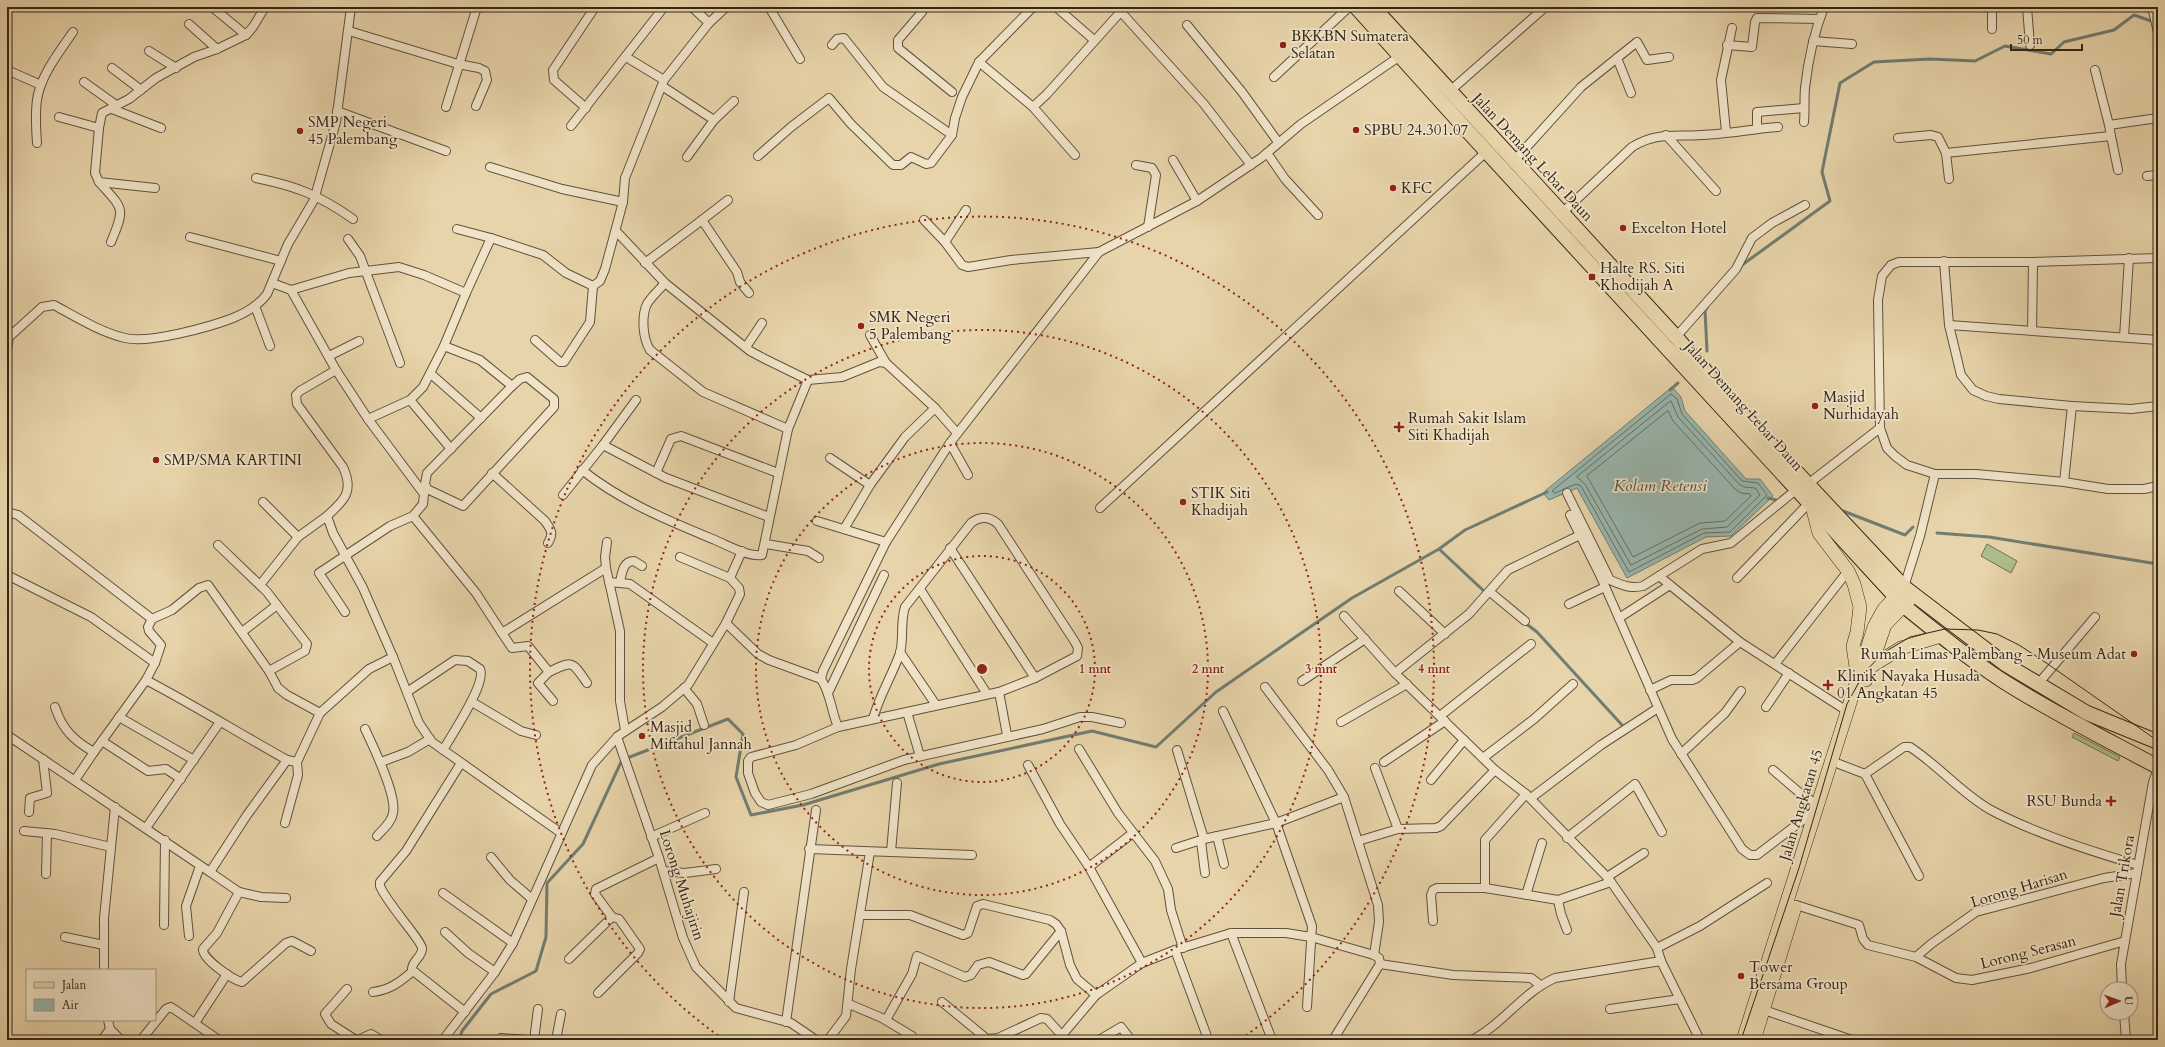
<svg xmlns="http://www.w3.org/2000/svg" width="2165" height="1047" font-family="Cardo,serif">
  <rect width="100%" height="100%" fill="#e8d4aa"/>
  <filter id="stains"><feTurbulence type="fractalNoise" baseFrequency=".005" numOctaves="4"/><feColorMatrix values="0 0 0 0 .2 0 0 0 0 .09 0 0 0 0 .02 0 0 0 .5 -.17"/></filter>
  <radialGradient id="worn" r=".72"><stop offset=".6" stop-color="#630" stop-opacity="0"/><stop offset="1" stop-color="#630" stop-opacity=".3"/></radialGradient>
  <g fill="#afbe8d" stroke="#717252">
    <polygon points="1987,544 2017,561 2011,573 1981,556"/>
    <polygon points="2074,733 2120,757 2118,761 2072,737"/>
  </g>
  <polygon fill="#98b7af" stroke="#707d72" points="1672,387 1681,397 1685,411 1746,479 1760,479 1773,496 1731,536 1706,537 1627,578 1577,488 1549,500 1544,494 1545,491"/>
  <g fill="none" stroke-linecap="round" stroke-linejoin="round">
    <g stroke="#666e63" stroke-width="1">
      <polygon points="1671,401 1678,417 1739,484 1744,487 1755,488 1760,495 1727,527 1702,529 1631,565 1585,484 1577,477"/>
      <polygon points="1668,411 1673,421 1735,489 1741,493 1750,494 1751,496 1725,521 1700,523 1633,557 1587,476"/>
      <polyline points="1564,489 1555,493 1552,491 1671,394 1677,399 1682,414 1742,481 1758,483 1767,495 1730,532 1704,533 1629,572 1581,486 1576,484 1566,488"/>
    </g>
    <g stroke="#707d72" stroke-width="3">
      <polyline points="1742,265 1830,201 1822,172 1840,83 1874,62 1930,59 1975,61 2005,46 2051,54 2064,42 2114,30 2134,15 2154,22"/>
      <polyline points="1707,308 1705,310 1707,351"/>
      <polyline points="1670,390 1678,383"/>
      <polyline points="1768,498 1776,500"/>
      <polyline points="1843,511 1905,535 1913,527"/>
      <polyline points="1937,533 1989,537 2158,564"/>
      <polyline points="1439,549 1486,593"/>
      <polyline points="1524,622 1537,632 1622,725"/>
      <polyline points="459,1040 462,1031 491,994 536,971 546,937 547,883 583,844 622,760 728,719 743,734 736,777 751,815 803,805 939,764 1092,731 1156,747 1216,692 1352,598 1439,549 1465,530 1547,492"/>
    </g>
    <defs>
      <g id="minor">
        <polyline points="212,7 246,35"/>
        <polyline points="692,7 709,23"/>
        <polyline points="769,7 800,59"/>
        <polyline points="923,7 922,12 898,40 898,48 952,92"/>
        <polyline points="1056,7 1094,40"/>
        <polyline points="1992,7 1992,29"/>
        <polyline points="2027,7 2030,45"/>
        <polyline points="2152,7 2158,32"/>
        <polyline points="1121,12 1204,104 1251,165"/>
        <polyline points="189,24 217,49"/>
        <polyline points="1187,25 1242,92 1278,142"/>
        <polyline points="349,31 458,64 479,68 485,71 487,80 476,106"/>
        <polyline points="1813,41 1852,44"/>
        <polyline points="832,45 837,39 844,38 883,87 952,135"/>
        <polyline points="1727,45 1752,47 1755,22 1757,18 1819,19"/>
        <polyline points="149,51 176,68"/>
        <polyline points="626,57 664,80"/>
        <polyline points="1617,58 1631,93"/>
        <polyline points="979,62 1033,107 1047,94 1125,7"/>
        <polyline points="112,68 141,90"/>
        <polyline points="7,70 41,85"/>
        <polyline points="2095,70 2109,125"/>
        <polyline points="1274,77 1349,7"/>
        <polyline points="84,82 116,105"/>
        <polyline points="662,86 714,120 687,157"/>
        <polyline points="1450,91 1543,9"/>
        <polyline points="446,107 477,7"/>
        <polyline points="1033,107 1075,155"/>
        <polyline points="586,108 554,80 553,70 595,7"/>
        <polyline points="112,109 161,128"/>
        <polyline points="337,111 446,151"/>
        <polyline points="59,117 99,128"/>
        <polyline points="714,120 734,101"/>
        <path d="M1804 122C1805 111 1804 99 1805 88 1808 61 1814 33 1824 7"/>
        <polyline points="571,126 664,7"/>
        <polyline points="1757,128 1757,112 1804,108"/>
        <polyline points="1726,132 1721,80 1732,28"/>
        <polyline points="1666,135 1716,191"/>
        <polyline points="2111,136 2118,170"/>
        <polyline points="1898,138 1931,135 1938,137 1946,153 1949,179"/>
        <path d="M37 143C36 129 35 114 37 100 40 76 60 51 73 32"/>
        <polyline points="1267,153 1285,179 1318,215"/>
        <polyline points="1946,153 2111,136 2109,125 2158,118"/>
        <polyline points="758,156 791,127 829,98 851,124 893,165 901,165 911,157 926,164 931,163 952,135 955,118 962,97 979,62 1033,7"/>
        <polyline points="1173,160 1197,201"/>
        <polyline points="1514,161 1581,87 1637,42 1647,60 1669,57"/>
        <polyline points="1136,165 1152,168 1156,175 1148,227"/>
        <polyline points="490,167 562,189 623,202"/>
        <polyline points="2147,176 2158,175"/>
        <path d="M256 178C296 186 319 195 353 219"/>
        <path d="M99 182C123 209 126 207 111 242"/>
        <polyline points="155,188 99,182 95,173 99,128 102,113 129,99 156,78 194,57 217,49 246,35 253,27 265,7"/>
        <path d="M1560 215 1632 147C1657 132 1673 137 1701 135 1727 134 1752 129 1778 127"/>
        <polyline points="702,220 728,200"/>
        <polyline points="924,220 945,242 962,265 968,267 1011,260 1099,252"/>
        <polyline points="457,229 491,238"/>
        <polyline points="616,231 665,283 750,351 765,359 808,380 842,377 879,362 886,363 935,408 957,433"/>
        <polyline points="190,237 281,261"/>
        <polyline points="348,239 360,256 400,363"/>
        <polyline points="945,242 966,210"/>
        <polyline points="2158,258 2033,262 1899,262 1891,265 1882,276 1878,300 1880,428 1887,448 1895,456 1907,465 1935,474 1976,474 2064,482 2108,489 2144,489 2158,486"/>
        <polyline points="1944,261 1949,325 1961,375 1973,390 1986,396 1999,399 2072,406 2131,409 2158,406"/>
        <polyline points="645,263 702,220 737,272 740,282 749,293"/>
        <polyline points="272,283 291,290 336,370 368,419 424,494 423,504 413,516 390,526 319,573 345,612"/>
        <path d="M665 283C660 289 651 297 647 304 641 317 643 339 650 350L703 392 788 429"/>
        <polyline points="291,290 349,273 399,267 424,275 466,293"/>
        <polyline points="255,306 270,346"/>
        <polyline points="1949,325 2158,340"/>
        <polyline points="2032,331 2033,262"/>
        <polyline points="870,335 886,363"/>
        <polyline points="1676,337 1736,269 1752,238 1772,223 1805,205"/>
        <polyline points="2124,337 2129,258"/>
        <polyline points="535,340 560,362 564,362 590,322 593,286"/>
        <polyline points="444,346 480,360 512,386"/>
        <polyline points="746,347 762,323"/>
        <path d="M7 350 9 337 42 307 54 305C76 317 100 332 125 338 148 344 210 327 233 318 245 313 259 305 267 294L288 244 314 200 336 122 351 7"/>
        <polyline points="329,356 359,341"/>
        <path d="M336 370 300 391 296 395 297 404 343 467C354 491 345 500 327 516L333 533 363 588 393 657 419 723 432 742 561 833"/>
        <polyline points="431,374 481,418"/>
        <polygon points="527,377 554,399 554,407 463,506 427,489 425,484 427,473 512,386 520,379"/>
        <polyline points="410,400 451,449"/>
        <polyline points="368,419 410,400 423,387 444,346 466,293 491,238 543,255 566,273 593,286 600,281 605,269 623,202 625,178 664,80 709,23 726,7"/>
        <polyline points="950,443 968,475"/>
        <polyline points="603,445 666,478 769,517"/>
        <polyline points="830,458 870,485"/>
        <path d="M582 470C622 502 669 521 715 540 729 546 748 557 762 555L788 429 808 380"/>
        <path d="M492 473 545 521C551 530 554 533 548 543"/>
        <polyline points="656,473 671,439 681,436 778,473"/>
        <polyline points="2064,482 2072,406"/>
        <polyline points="1808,484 1880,428"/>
        <path d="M1567 493 1610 580C1622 585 1630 589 1643 586L1702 549 1731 543 1797 489"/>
        <polyline points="563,495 603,445 636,400"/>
        <polyline points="1100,508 1487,151"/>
        <polyline points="7,512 18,515 152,619"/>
        <polyline points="1570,515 1600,575 1672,739 1742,849 1750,855 1757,855 1816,810"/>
        <polyline points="413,516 476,593 502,633 606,568"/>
        <polyline points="817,521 886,542"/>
        <polyline points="844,529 870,485 905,437 935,408"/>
        <polyline points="298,537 327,516"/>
        <polyline points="607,542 605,557 606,568 620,631 620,701 625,730"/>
        <polyline points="766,544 808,551 819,558"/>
        <polyline points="218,545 267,592 307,644 305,651 269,671"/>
        <polyline points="950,548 1035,678"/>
        <polyline points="680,557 730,578"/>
        <polyline points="7,575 91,617 155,663"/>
        <polyline points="1659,576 1740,642 1847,711"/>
        <polyline points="1737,578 1809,503"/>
        <polyline points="609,582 630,584 713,643"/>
        <path d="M620 582C622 573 623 561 634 561L642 566"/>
        <polyline points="260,585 298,537 263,502"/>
        <polyline points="1904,587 1920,536 1935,474"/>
        <polyline points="920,589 987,694"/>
        <polyline points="1399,591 1445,634"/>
        <polyline points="1490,592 1525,621"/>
        <polyline points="1569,604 1605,587"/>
        <polyline points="1344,616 1395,673 1495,770 1526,794 1609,879 1657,948 1661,961 1700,1040"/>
        <polyline points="1619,618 1670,585"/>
        <polyline points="726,623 758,654 769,660 821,679"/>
        <polyline points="242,632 277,605"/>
        <path d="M502 633 512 648 528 646 549 672C573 660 572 661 587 683"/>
        <polyline points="900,652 936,705"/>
        <polyline points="1775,664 1848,571"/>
        <polyline points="549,672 538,683 553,701"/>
        <polyline points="1395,673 1469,614 1508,570 1580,535"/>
        <polyline points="1302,681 1365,639"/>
        <polyline points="2038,684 2095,617"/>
        <polyline points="1265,687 1328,770 1344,797 1378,905 1379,922 1374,955"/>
        <polyline points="684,688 697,704 704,725"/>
        <polyline points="1650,690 1671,680 1692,680 1697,678 1740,642"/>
        <polyline points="829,691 884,575"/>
        <path d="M407 692 455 660 468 661 480 669C487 683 451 736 443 750"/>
        <polyline points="999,692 1007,735"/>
        <polyline points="472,702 521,731 536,735"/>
        <path d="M55 707C62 729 74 741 94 752L146 680"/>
        <polyline points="1766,707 1789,673"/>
        <polyline points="1223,711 1276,823 1312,926 1307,1007"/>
        <polyline points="907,712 920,756"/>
        <polyline points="1440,716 1531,644"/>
        <polyline points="119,717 194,760"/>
        <path d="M873 719C879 696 892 676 900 653 904 639 900 622 905 607L971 523C980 516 989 516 998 524L1075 642 1078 648 1077 656 1035 678 999 692 838 727 796 745 751 757 748 761V773L755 793 761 802 768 805 811 794 904 760 1043 729 1080 717H1092L1121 723"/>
        <polyline points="1341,722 1407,684"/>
        <path d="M838 727C831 711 831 694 821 679L823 671 886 542 950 443 1099 252 1197 201 1261 158 1301 124 1403 54"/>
        <path d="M365 729C373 746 397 795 393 813 392 822 383 829 377 836"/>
        <polyline points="7,735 210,872 247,815 287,760"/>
        <polyline points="617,737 659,858 683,938 696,967 736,1008 791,1023 816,1040"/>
        <polyline points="102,741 148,771 166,769 181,779"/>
        <polyline points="1079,749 1118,813 1155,861 1168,889 1171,910 1183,948"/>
        <polyline points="1177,750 1204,839 1276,823 1344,797"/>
        <polyline points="1681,754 1725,713 1741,691"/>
        <polyline points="1483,758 1534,719 1573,684"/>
        <path d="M297 762 287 760C240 734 194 705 146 680L155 663 161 645 149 631 148 627 152 619 172 610 199 588 208 585 269 671 278 688 287 695 320 713"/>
        <polyline points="381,762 408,752 430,739"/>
        <polyline points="1384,762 1445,721"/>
        <path d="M461 763 406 851 380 882V886C386 902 421 940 422 948 423 957 411 961 412 970L465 1012"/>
        <path d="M1839 764 1865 774 1904 747H1910C1938 765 1960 792 1989 809 2033 833 2090 851 2138 865"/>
        <polyline points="1028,765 1060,824 1089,867 1142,963"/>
        <polyline points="1375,768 1398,829"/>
        <polyline points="1773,770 1801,794 1818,805"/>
        <polyline points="1865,774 1919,876"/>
        <polyline points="75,780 94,752"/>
        <polyline points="1431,780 1464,740"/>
        <polyline points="1531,798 1601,745 1658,708"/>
        <polyline points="29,812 30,798 47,793 43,759"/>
        <polyline points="285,823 298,775 297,762 320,713 369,669 393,657"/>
        <polyline points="146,828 220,722"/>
        <polyline points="24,831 55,834 111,847"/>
        <polyline points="1217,836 1224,864"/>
        <polyline points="651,837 705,813"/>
        <polyline points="1567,838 1635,784 1662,832"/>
        <polyline points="1201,841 1205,873"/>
        <polyline points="1358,841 1398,829 1436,828 1441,826 1495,770"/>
        <polyline points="1176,848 1204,839"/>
        <polyline points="809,849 972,855"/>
        <polyline points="891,852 897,783"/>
        <polyline points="491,857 510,880 532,899"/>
        <polyline points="1089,867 1133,833"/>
        <polyline points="663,871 685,873 716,869"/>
        <path d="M210 872 239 892 217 933 203 949C202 959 233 980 242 982L286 943 292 941 311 951"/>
        <polyline points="46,874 47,833"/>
        <polyline points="1607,877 1644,853"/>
        <polyline points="1485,888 1485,840 1526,794"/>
        <polyline points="239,892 261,897 286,898"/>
        <polyline points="443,893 513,943"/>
        <polyline points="1526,895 1542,843"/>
        <polyline points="1558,900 1561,914 1567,930"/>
        <polyline points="1796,905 1859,925 1863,939 1868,945 1916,957 1931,944 1976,912 2104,878 2137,873"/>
        <polyline points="860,915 910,915 963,935 968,933 977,906 983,904 1050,920 1056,924 1061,931 1070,965 1077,979 1096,995"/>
        <polyline points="1433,921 1431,895 1433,890 1437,888 1485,888 1558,900 1611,882"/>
        <polyline points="164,925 165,840"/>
        <polyline points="445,932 468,953 495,972"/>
        <polyline points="1231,933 1272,1040"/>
        <polyline points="189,936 186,906 200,866"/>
        <polyline points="65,937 104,945"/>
        <polyline points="1657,948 1700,926 1767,883"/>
        <polyline points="1175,950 1208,1039"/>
        <polyline points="1916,957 1956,978 1972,980 2031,968 2125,941"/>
        <polyline points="569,959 612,917 595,894 596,889 659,858"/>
        <polyline points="1380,964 1453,975 1531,978 1540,985"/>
        <polyline points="104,970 104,918 115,807"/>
        <polyline points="347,989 325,1014 331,1024 356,1040"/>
        <polyline points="2122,989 2121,964 2153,782 2158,769"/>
        <path d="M373 992C390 990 400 982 413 971"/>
        <polyline points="598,993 638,953 640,949 619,919 612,917"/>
        <polyline points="729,1002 744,892"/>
        <polyline points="942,1002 987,1039 998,1038 1041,1018 1047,1019 1066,1040"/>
        <polyline points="849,1004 882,1018 912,1036 908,1040"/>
        <polyline points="1610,1009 1680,999"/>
        <polyline points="1764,1010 1852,1040"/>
        <polyline points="2124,1013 2126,1040"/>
        <polyline points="886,1020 912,974 917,956 965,977 971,975 978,965 989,962 1023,975 1026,974 1061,931"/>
        <polyline points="786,1022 816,810"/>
        <polyline points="195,1023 227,974"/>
        <polyline points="110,1029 121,1040"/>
        <polyline points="501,1038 528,1040"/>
        <polyline points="102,1040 110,1029 108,1020"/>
        <polyline points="141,1040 166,1009 171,1007 219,1040"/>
        <polyline points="358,1040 371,1034 381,1040"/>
        <polyline points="443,1040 495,972 513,943 592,765 618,736 662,707 688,685 726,623 740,594 739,588 730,578 742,551"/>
        <polyline points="534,1040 538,1009"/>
        <polyline points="556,1040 561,1014"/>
        <polyline points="828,1040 846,1016 851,969 870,852"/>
        <polyline points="1058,1040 1096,995 1142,963 1175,950 1231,933 1286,933 1311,937 1374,955 1379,958 1380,964 1333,1040"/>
        <polyline points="1099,1040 1121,1027 1131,1040"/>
        <path d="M1472 1040C1503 1024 1523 992 1555 978L1661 961"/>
      </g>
      <g id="primary">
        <polyline points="1812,506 1819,533 1848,571 1854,584 1860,607 1857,632 1853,646 1857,674"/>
        <polyline points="1870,667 1901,648 1941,636"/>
        <polyline points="1866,680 1885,625 1911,598"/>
        <polyline points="1743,1040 1874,627 1884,609 1902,590"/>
        <polyline points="1754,1040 1795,907"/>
      </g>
      <g id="trunk">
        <path d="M1356 7 1463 126 1904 606C1936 632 1969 659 2003 681 2053 713 2106 739 2158 767"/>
        <polyline points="1373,7 1676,337 1744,416 1904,587 2005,664 2087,713 2158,742"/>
      </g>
    </defs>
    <use href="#minor" stroke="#60523c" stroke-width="10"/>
    <use href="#primary" stroke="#332617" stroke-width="14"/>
    <use href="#trunk" stroke="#332617" stroke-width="16"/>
    <use href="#minor" stroke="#f0e3c8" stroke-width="8"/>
    <use href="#primary" stroke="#e8d4aa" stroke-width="13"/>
    <use href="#trunk" stroke="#e8d4aa" stroke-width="14"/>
    <polyline stroke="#332617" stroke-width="1" points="1741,1040 1799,868 1847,704 1864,673 1883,653 1910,637 1945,629 1978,630 1997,634 2019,645 2042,660 2158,741"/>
  </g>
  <g fill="none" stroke="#8f2418" stroke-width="2" stroke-dasharray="2 4">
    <circle cx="982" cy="669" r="113"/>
    <circle cx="982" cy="669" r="226"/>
    <circle cx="982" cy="669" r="339"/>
    <path d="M723 1039A452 452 0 1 1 1241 1039"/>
  </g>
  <g fill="#8f2418" stroke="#f0e3c8" stroke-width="1.5">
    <circle cx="1283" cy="45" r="4"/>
    <circle cx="1356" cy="130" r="4"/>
    <circle cx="300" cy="131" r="4"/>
    <circle cx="1393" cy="188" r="4"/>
    <circle cx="1623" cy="228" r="4"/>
    <rect x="1588" y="273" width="8" height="8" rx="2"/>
    <circle cx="861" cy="326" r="4"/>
    <circle cx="1815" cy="406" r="4"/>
    <path d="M1397 421h4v4h4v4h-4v4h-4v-4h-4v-4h4z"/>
    <circle cx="156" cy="460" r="4"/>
    <circle cx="1183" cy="502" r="4"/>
    <circle cx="2134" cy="654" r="4"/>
    <path d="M1826 679h4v4h4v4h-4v4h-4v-4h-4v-4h4z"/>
    <circle cx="642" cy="736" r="4"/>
    <path d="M2109 795h4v4h4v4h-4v4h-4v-4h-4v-4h4z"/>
    <circle cx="1741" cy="976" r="4"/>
  </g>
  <g text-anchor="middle" stroke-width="3.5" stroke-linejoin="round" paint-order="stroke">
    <g font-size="15" fill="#332617" stroke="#f0e3c8" text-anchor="start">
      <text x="1291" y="41">BKKBN Sumatera<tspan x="1291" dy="17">Selatan</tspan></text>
      <text x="308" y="127">SMP Negeri<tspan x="308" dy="17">45 Palembang</tspan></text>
      <text x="1364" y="135">SPBU 24.301.07</text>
      <text x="1401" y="193">KFC</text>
      <text x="1631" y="233">Excelton Hotel</text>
      <text x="1600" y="273">Halte RS. Siti<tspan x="1600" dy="17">Khodijah A</tspan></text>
      <text x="869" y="322">SMK Negeri<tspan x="869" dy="17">5 Palembang</tspan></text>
      <text x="1823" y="402">Masjid<tspan x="1823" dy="17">Nurhidayah</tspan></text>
      <text x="1408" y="423">Rumah Sakit Islam<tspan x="1408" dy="17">Siti Khadijah</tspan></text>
      <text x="164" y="465">SMP/SMA KARTINI</text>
      <text x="1191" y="498">STIK Siti<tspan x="1191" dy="17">Khadijah</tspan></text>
      <text x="2126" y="659" text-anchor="end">Rumah Limas Palembang - Museum Adat</text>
      <text x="1837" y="681">Klinik Nayaka Husada<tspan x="1837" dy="17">01 Angkatan 45</tspan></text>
      <text x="650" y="732">Masjid<tspan x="650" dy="17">Miftahul Jannah</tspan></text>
      <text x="2102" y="806" text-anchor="end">RSU Bunda</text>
      <text x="1749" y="972">Tower<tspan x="1749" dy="17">Bersama Group</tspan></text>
    </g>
    <g font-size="15" fill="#332617" stroke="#f0e3c8">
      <text transform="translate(1533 157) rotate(47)" y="5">Jalan Demang Lebar Daun</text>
      <text transform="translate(1744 406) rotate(48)" y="5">Jalan Demang Lebar Daun</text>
      <text transform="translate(1801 805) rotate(-73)" y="5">Jalan Angkatan 45</text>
      <text transform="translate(2122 876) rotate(-80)" y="5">Jalan Trikora</text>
      <text transform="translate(682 885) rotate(72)" y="5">Lorong Muhajirin</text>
      <text transform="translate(2019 888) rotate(-17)" y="5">Lorong Harisan</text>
      <text transform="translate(2028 952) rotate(-14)" y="5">Lorong Serasan</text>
    </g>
    <g font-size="16" font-style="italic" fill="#4c4a3d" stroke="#f0e3c8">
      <text x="1660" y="491">Kolam Retensi</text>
    </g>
  </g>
  <circle cx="982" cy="669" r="6" fill="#8f2418" stroke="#f0e3c8" stroke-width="2"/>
  <g font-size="12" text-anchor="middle" font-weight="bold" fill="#8f2418" stroke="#f0e3c8" stroke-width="3.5" stroke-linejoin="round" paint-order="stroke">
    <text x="1095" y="673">1 mnt</text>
    <text x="1208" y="673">2 mnt</text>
    <text x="1321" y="673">3 mnt</text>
    <text x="1434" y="673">4 mnt</text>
  </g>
  <rect width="2165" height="1047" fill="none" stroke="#e8d4aa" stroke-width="24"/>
  <rect x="8" y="8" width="2149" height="1031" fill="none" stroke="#332617" stroke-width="2"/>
  <rect x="12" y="12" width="2141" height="1023" fill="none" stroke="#332617"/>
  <rect x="26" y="969" width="130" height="52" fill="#f0e3c8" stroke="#a49781"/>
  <rect x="34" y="982" width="20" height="6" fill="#e8d4aa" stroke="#a49781"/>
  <text x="62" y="989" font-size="12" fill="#332617">Jalan</text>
  <rect x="34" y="999" width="20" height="12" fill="#98b7af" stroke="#a49781"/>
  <text x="62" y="1009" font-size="12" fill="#332617">Air</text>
  <g transform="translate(2119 1001) rotate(88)"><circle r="19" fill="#f0e3c8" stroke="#a49781"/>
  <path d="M0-3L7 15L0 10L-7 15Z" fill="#8f2418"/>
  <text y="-6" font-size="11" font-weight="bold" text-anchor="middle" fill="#332617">U</text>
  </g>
  <path d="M2011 44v6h71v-6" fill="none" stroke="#332617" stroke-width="2"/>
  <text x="2017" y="44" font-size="12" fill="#332617" stroke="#f0e3c8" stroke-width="3" paint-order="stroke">50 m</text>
  <rect width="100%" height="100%" filter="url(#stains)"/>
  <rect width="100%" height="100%" fill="url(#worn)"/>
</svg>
